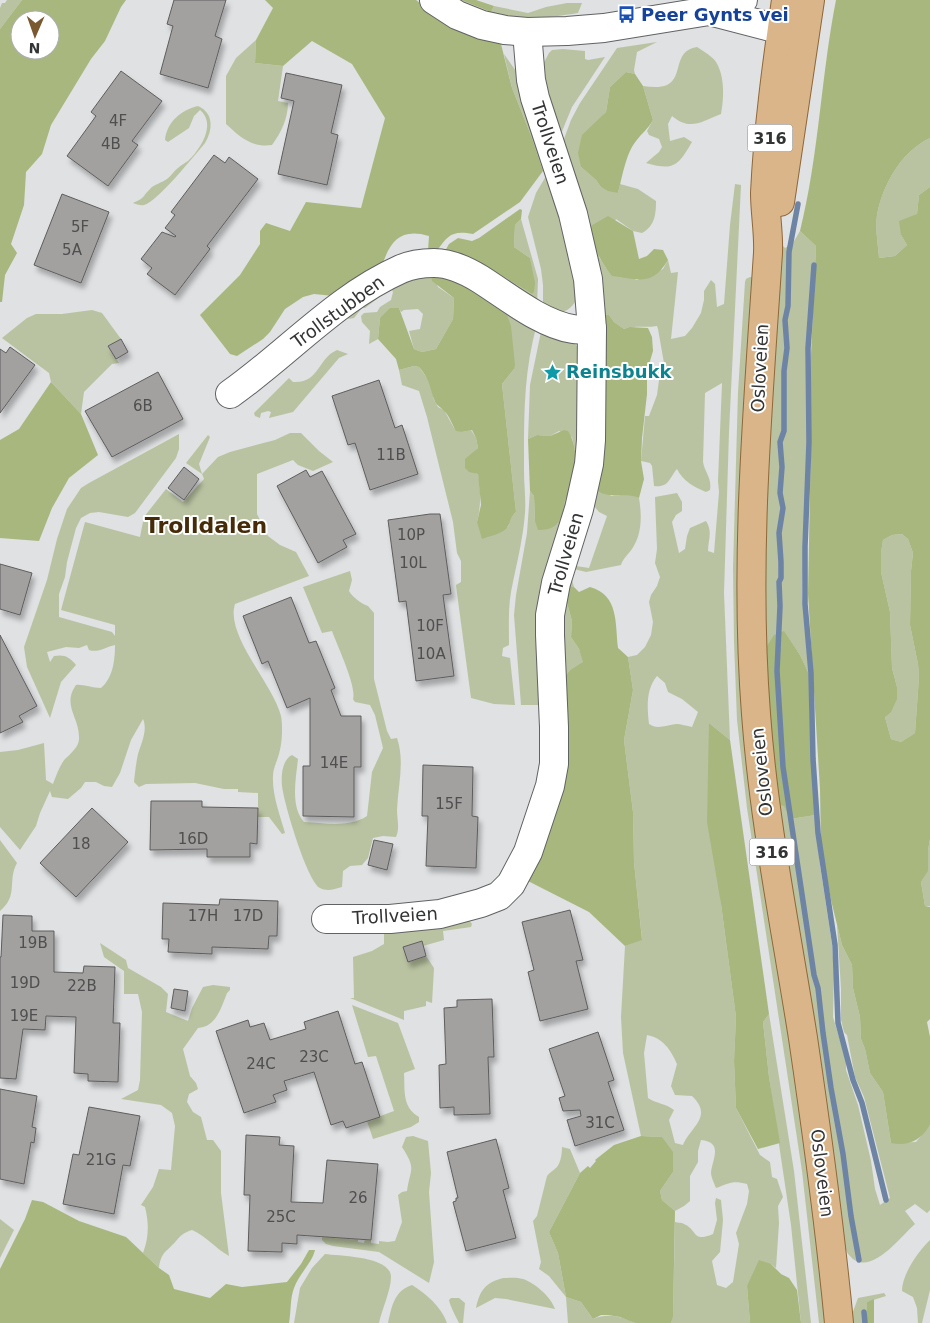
<svg xmlns="http://www.w3.org/2000/svg" width="930" height="1323" font-family="'DejaVu Sans',sans-serif">
  <defs>
    <filter id="shadow"><feDropShadow dx="3" dy="5.5" stdDeviation="2.5" flood-color="#0004"/></filter>
  </defs>
  <rect width="100%" height="100%" fill="#dfe1e2"/>
  <g fill="#b9c3a1" fill-rule="evenodd">
    <polygon points="7,0 22,0 0,29 0,8 2,3 5,3"/>
    <path d="M567 3H582L578 13C551 17 517 23 491 12L494 6 528 13 546 7Z"/>
    <path d="M256 40 255 63 283 66 278 101 288 103C288 118 281 133 272 145 252 148 240 137 226 124V76L236 58Z"/>
    <path d="M657 42 637 52 634 70 635 74 626 72 610 87 606 112 596 123 581 167 596 180 601 187 618 193 620 184 638 189 656 201C656 214 655 226 642 233L633 231 616 219 599 257 606 268 637 280 663 269 668 260 671 273 678 272 671 339 685 336 692 328 701 313 704 300V291L711 280 715 284 717 307 724 304 730 225 735 184 741 185 729 432 724 593 730 740 709 723 721 904 736 1017 734 1061 736 1108 760 1155 770 1162 772 1177 777 1179 783 1197 778 1206 779 1223 776 1268 771 1264 747 1286 750 1323H671L673 1316 675 1222C678 1223 681 1222 684 1224 698 1230 692 1243 713 1234L717 1220 715 1203 716 1198 721 1200 723 1220 720 1252 712 1261 717 1285 726 1288 733 1282 739 1244 736 1233 747 1204 749 1191 747 1184C733 1180 729 1183 716 1188 714 1183 711 1177 711 1172 713 1158 723 1142 701 1140L698 1151V1162L690 1176V1201L684 1206 675 1211 662 1200 660 1191 673 1172 662 1137 641 1136 623 1053 621 1017 625 946 642 939 634 862 633 812 624 740 633 690 628 657 637 655 645 647 651 635 653 622 649 602 651 595 657 586 660 577 655 563 657 549 655 497 677 493 682 502V511L676 515 672 522 679 553 685 549 687 536 690 528 706 521C713 532 708 540 708 551L714 553 719 492 718 481 722 383 705 393 703 462C705 473 712 478 710 490L706 492C694 487 683 481 677 469 669 478 669 488 654 486L652 466 650 463 641 461 645 416H649L657 395 660 373 664 363 658 329 657 326C646 328 635 325 624 329L614 322 609 315H600L561 147 571 120 580 103 617 48ZM657 676 665 683 668 692 682 699 698 712 692 727C687 726 681 724 676 724 667 725 657 730 649 724 647 707 646 689 657 676ZM647 1035C663 1038 671 1050 677 1064L671 1086 675 1095 692 1096C714 1117 690 1127 683 1145L675 1143 669 1120 674 1110C665 1103 657 1104 648 1098L644 1053Z"/>
    <path d="M697 47C703 51 712 56 716 62 725 76 724 99 721 114 701 122 690 131 672 116L668 124 670 141 684 137 692 142C678 166 674 171 646 163L659 152 662 147 659 139 649 135 647 131 653 120 643 86C651 87 660 88 667 85 684 77 672 51 697 47Z"/>
    <polygon points="563,49 585,51 585,59 588,60 605,57 572,107 558,141 541,68 549,53 552,50"/>
    <polygon points="504,54 518,74 547,164 543,171 532,138 512,88"/>
    <path d="M198 106C214 113 213 130 205 143 195 155 157 202 144 205 141 206 136 204 133 203 145 198 142 197 150 189 154 184 162 183 167 179 171 176 174 171 178 168 181 165 185 163 188 161 200 150 217 124 200 110L194 116 189 128 168 142 165 140C167 121 182 110 198 106Z"/>
    <path d="M930 138V187L919 195 917 214 901 235 907 245 895 256 879 258C878 244 875 229 877 215 883 184 901 152 930 138Z"/>
    <path d="M549 171 578 296C575 305 566 314 555 313 552 313 546 310 543 309V285L541 269 528 217 536 193Z"/>
    <polygon points="521,219 538,279 537,305 445,251 486,266 532,294 530,258 514,247 515,225"/>
    <path d="M800 231 816 246 813 312 807 350 808 430 802 593 809 674 800 655 784 632 765 649C763 516 772 384 780 252L782 245 785 248 793 243Z"/>
    <polygon points="431,269 438,287 454,298 453,319 436,349 422,352 414,349 409,331 420,329 423,314 418,309 404,310 401,312 399,308 380,318 378,339 369,344 370,331 362,322 361,316 364,313 377,312 380,307 391,300 393,292 391,288 365,308 362,308 354,318 348,319 352,310 364,300"/>
    <polygon points="750,277 753,277 744,489 801,1097 829,1323 819,1323 802,1171 747,808 737,720 734,642 733,568 738,392 745,282 746,279"/>
    <path d="M502 301 537 324C523 374 524 420 524 471 524 485 526 499 525 513 523 540 516 566 511 592 508 610 509 628 509 645L503 648 502 656 510 658 515 705 494 704 471 698 457 593 456 585 461 582V561L457 553 453 522 427 417 419 391 402 385 399 370 414 366 419 367 427 378 431 387 434 400 438 407 444 410 454 428 462 432 471 430 476 438 478 448 473 453 469 471 478 474C481 490 481 507 477 522L508 527 510 517 516 512 502 384 514 369Z"/>
    <polygon points="92,310 102,313 121,339 108,346 119,363 112,364 84,392 81,414 51,382 49,373 2,338 27,318 36,314 62,314"/>
    <polygon points="542,327 574,343 579,348 583,411 543,703 539,705 521,705 514,615 516,595 527,533 530,491 534,496 535,521 557,524 561,519 565,500 569,494 576,456 572,437 559,431 550,436 537,435 528,439 530,385"/>
    <path d="M337 350 348 354 339 358 293 412 269 418 271 412 268 411 261 413 260 418 255 416 254 413 289 378 293 382C319 384 318 358 337 350Z"/>
    <path d="M290 433H301L319 451 333 462 313 471 298 465 293 460 257 474V514L268 536 280 545 296 552 309 576 235 604C225 635 273 684 281 716 283 727 282 744 279 754 277 761 273 769 273 776 272 795 280 815 285 833L282 834 269 817H258V793L238 792V789H224L195 783 146 784 139 787 134 782C135 773 136 763 138 754 141 744 148 730 143 719L131 740 120 773 112 787 104 786 96 782H85L81 788 68 799 52 797 50 791 40 813 36 826 20 850 0 827V752L18 750 44 743 46 780 53 784C56 776 60 765 65 759 71 753 80 746 79 737 79 717 62 705 76 685 82 684 92 688 101 688 113 678 115 660 115 645 106 647 98 653 89 650L87 645 79 648 66 647 47 652 50 662 54 656C64 654 70 657 76 665L61 682 50 718 27 667 24 647 47 580 57 539 67 509 81 488 89 483 179 434V449L176 458 135 513 128 517 99 512 90 513 81 518 76 528 67 562 65 577 59 594V617L112 632 115 636V625L61 610 85 522 140 537 144 517 166 489 183 502 204 479 202 474 186 463 208 435 210 437 199 464 202 474 218 457 230 452 275 440Z"/>
    <path d="M595 489 612 496 631 494 639 498C642 516 642 534 632 549 628 555 623 558 621 565L586 572 574 569 571 577 574 587 565 585 576 566 589 568 607 516 599 512 594 506Z"/>
    <polygon points="902,534 908,539 913,553 911,571 910,625 918,664 919,677 915,733 901,742 891,739 885,717 897,687 892,668 890,612 881,572 881,553 883,540 892,535"/>
    <path d="M350 571 352 580 349 591C352 597 362 604 368 606L374 613V679L387 731 391 739 397 738C405 761 398 786 397 810 397 819 400 828 396 837L383 836 373 838 368 858 362 865 350 866 343 871 342 887C334 889 328 892 320 888 307 881 284 803 282 786 281 776 282 760 292 755L298 759C296 778 290 806 304 822 324 823 349 828 367 816L372 772 383 748 375 715 370 705 355 702 353 699C357 687 337 645 332 631L322 633 303 587Z"/>
    <polygon points="562,600 567,603 572,621 571,637 579,649 584,662 570,670 563,679"/>
    <path d="M784 805 790 819 816 815 820 865 832 944 834 975 833 1017 846 1061V1070L858 1105 871 1161 875 1189 880 1205 890 1198 864 1097 855 1077 847 1035 844 1032 841 1020V989L837 924 842 945 852 965 853 988 860 1017 861 1039 865 1049 870 1073 883 1092 891 1143 916 1142 930 1125V1210L927 1213 915 1204 905 1211 915 1224C901 1236 869 1280 849 1255 846 1252 845 1245 843 1241L778 806Z"/>
    <polygon points="930,839 930,906 925,906 921,882 928,870 928,850"/>
    <path d="M0 840 17 863C7 881 19 895 0 911Z"/>
    <polygon points="468,919 472,924 471,927 443,931 444,940 423,946 422,941 404,947 408,961 426,956 434,968 432,1003 426,1001 426,1006 404,1011 404,1020 350,998 354,998 353,957 372,951 384,944 384,931"/>
    <path d="M100 943 126 960 128 968 161 987 168 994 166 1012 188 1021 192 1008 203 987 213 985 230 987V990L227 993C221 1008 216 1027 198 1028L183 1049 190 1076 196 1083 198 1089 189 1094 187 1102 193 1112 201 1117 207 1140H213L221 1151V1193L229 1256C215 1248 206 1236 192 1230 183 1233 181 1235 176 1241 167 1252 161 1251 159 1268L143 1253C149 1237 149 1223 145 1207L141 1205 153 1187 159 1169 171 1170 175 1126 172 1113 161 1105 121 1099 138 1090 140 1080 142 1012 138 994H124V971L104 957Z"/>
    <path d="M352 1005 398 1023 415 1069 404 1073C405 1091 402 1107 419 1117V1122L411 1127 373 1139 367 1121 394 1111 376 1056 368 1057Z"/>
    <polygon points="769,1014 794,1171 811,1323 801,1323 791,1225 769,1077 763,1022"/>
    <path d="M413 1136 428 1141 431 1173 429 1192 434 1262 429 1283 379 1252 333 1246 326 1244 322 1240V1236L358 1239V1242L364 1243 365 1239 371 1240V1243L379 1244V1241L388 1242 395 1241 402 1222 398 1195 402 1192 407 1191C410 1168 417 1170 402 1147L406 1137Z"/>
    <path d="M562 1147 570 1149 580 1173 549 1232 558 1253 566 1297 581 1302 593 1319C607 1313 621 1316 635 1323H568L566 1297 549 1276 539 1269 541 1262 533 1221 537 1216 547 1176C550 1172 553 1171 557 1167 561 1162 562 1153 562 1147Z"/>
    <polygon points="0,1219 14,1230 0,1258"/>
    <path d="M930 1240V1290L922 1323H918L917 1308 913 1297 902 1291C902 1274 918 1252 930 1240Z"/>
    <path d="M325 1254C339 1256 391 1256 391 1277 391 1290 382 1309 379 1323H294L300 1288 312 1268Z"/>
    <path d="M503 1278C509 1278 516 1277 523 1279 535 1283 551 1297 555 1309L506 1299 495 1298 476 1308C480 1290 485 1283 503 1278Z"/>
    <path d="M412 1285C426 1294 441 1306 447 1323H388C392 1306 394 1291 412 1285Z"/>
    <polygon points="884,1293 886,1296 867,1302 867,1323 851,1323 851,1317 858,1298"/>
    <path d="M451 1298H459L465 1303 463 1323H459C456 1317 450 1306 449 1300Z"/>
  </g>
  <g fill="#a8b77e" fill-rule="evenodd">
    <path d="M22 0H126L121 7 105 41 91 59 51 125 42 154 26 172 24 205 11 244 17 253 5 275 2 302H0V29ZM20 20H50V50H20Z"/>
    <path d="M265 0H416L429 10 501 44 512 88 532 138 543 171 520 202 473 234C452 230 448 235 436 252L428 251 429 236C399 227 389 243 381 269L334 296 314 294 303 297 285 309 270 332 263 339 237 356 230 354 200 315 240 275 260 244V231L266 223 290 231 306 202 361 208 385 118 352 64 312 41 283 66 255 63 256 40 273 8Z"/>
    <polygon points="461,0 476,0 494,6 491,12"/>
    <path d="M836 0H930V138C901 152 883 184 877 215 875 229 878 244 879 258L895 256 907 245 901 235 899 221 917 214 919 195 930 187V839L928 850V871L921 882 925 906 930 907V1019L927 1022 930 1037V1125C921 1140 908 1147 891 1143L883 1092 870 1073 865 1049 861 1039 860 1017 853 988 852 965 842 945 831 900 821 846 820 789 808 594 811 439 810 376 816 246 800 231C819 155 821 76 836 0ZM902 534 908 539 913 553 911 571 910 625 918 664 919 677 915 733 901 742 891 739 885 717 891 712 897 699V687L892 668 890 612 881 572V553L883 540 892 535Z"/>
    <path d="M626 72 635 74 643 86 653 120C648 129 642 133 636 141 626 153 622 178 618 193L608 191 601 187 596 180 581 167 578 153 582 135 606 112 610 87Z"/>
    <polygon points="520,209 522,210 521,219 515,225 514,247 530,258 535,283 534,292 532,294 486,266 445,251 449,244 458,238 472,241 479,238"/>
    <path d="M608 216 633 231 639 259 647 256 654 249 663 250 668 260C652 287 638 279 612 276 600 261 593 246 589 227Z"/>
    <path d="M431 269 502 301 511 326 515 365 514 369 502 384 516 512C510 517 511 520 508 526 504 534 489 536 482 539L477 522 481 505 478 474 469 472 465 468V459L478 448 476 438 472 430 462 432 456 431C452 425 450 416 444 411 440 406 436 406 434 399 429 385 430 380 419 367L414 366 399 370 396 359 378 339 380 318 390 308H399L414 349 422 352 436 349 453 319 454 298 432 281Z"/>
    <path d="M600 315H609L614 322 624 329 630 327 648 328 652 337 653 351 647 371V394L642 438 641 461 644 479 639 498C623 491 610 501 595 489Z"/>
    <polygon points="51,382 81,414 98,455 69,478 52,508 39,541 0,538 0,440 19,429"/>
    <path d="M564 430 568 431C579 448 577 475 569 494 567 499 567 495 565 501 564 504 564 508 563 512 560 526 551 530 538 530L535 521 534 496 530 491 528 439 537 435 550 436Z"/>
    <path d="M565 585 574 587 579 592 590 587C619 595 615 623 618 648L628 657 633 690 624 740 633 812 634 862 642 940 625 946 589 912 528 881 563 679 570 670 583 662 579 649 571 637 572 621 567 603 562 600Z"/>
    <polygon points="784,631 800,655 809,674 810,723 816,815 790,819 784,806 778,805 772,762 765,649 774,635"/>
    <polygon points="709,723 730,740 769,1014 763,1022 769,1077 780,1143 758,1149 736,1108 734,1061 736,1017 721,904 707,822"/>
    <polygon points="641,1136 662,1137 673,1152 673,1172 660,1191 662,1200 675,1211 673,1317 671,1323 635,1323 620,1317 608,1315 601,1315 593,1319 581,1302 566,1297 558,1253 549,1232 580,1173 588,1166 590,1168 596,1161 595,1160 614,1145"/>
    <path d="M32 1200 43 1202 79 1221 126 1237 159 1268 169 1275 174 1289 210 1298 226 1284 242 1287 287 1282 301 1264 309 1250H315C312 1263 299 1274 294 1288 290 1298 291 1312 289 1323H0V1269L25 1219Z"/>
    <polygon points="759,1260 771,1264 781,1274 789,1278 797,1290 801,1323 750,1323 747,1286"/>
    <polygon points="874,1299 874,1323 867,1323 867,1302"/>
  </g>
  <g fill="none" stroke-linecap="round" stroke-linejoin="round">
    <g stroke="#6e84a5" stroke-width="5.5">
      <polyline points="798,204 789,252 788,306 785,320 787,348 784,371 784,431 780,442 782,467 780,493 783,508 779,533 781,562 781,578 779,582 780,606 777,671 783,767 814,975 818,988 823,1033 831,1088 843,1154 851,1216 859,1260"/>
      <polyline points="814,265 808,348 809,442 805,547 805,604 811,673 813,759 818,833 835,945 838,1023 853,1080 862,1103 886,1200"/>
      <polyline points="864,1312 865,1323"/>
    </g>
  </g>
  <g fill="#a3a1a0" stroke="#5f5d5d" filter="url(#shadow)">
    <polygon points="174,0 226,0 215,36 222,39 208,88 160,74 173,26 167,24"/>
    <polygon points="121,71 162,101 132,141 138,145 108,186 67,156 96,116 91,112"/>
    <polygon points="286,73 342,85 331,133 338,135 327,185 278,174 294,101 281,98"/>
    <polygon points="214,155 225,163 229,157 258,179 207,246 210,249 175,295 147,274 152,268 141,259 162,232 175,237 176,236 165,228 175,215 171,212"/>
    <polygon points="62,194 109,212 81,283 34,265"/>
    <polygon points="121,339 128,352 116,359 108,346"/>
    <polygon points="10,347 35,365 0,413 0,349 6,353"/>
    <polygon points="158,372 183,419 112,457 85,411"/>
    <polygon points="379,380 395,428 402,425 418,474 370,490 355,443 348,445 332,396"/>
    <polygon points="184,467 199,479 184,500 168,488"/>
    <polygon points="306,470 310,477 322,471 356,534 343,540 347,547 318,563 277,486"/>
    <polygon points="430,514 440,514 451,594 443,595 454,676 416,681 406,601 399,602 388,520"/>
    <polygon points="0,564 32,573 20,615 0,609"/>
    <polygon points="291,597 309,643 316,641 335,688 331,690 341,716 361,716 361,767 354,767 354,817 303,816 303,766 310,766 310,698 287,708 268,661 262,664 243,616"/>
    <polygon points="0,635 37,706 19,716 23,722 0,733"/>
    <polygon points="423,765 473,767 472,816 478,817 476,868 426,866 428,816 422,816"/>
    <polygon points="151,801 202,801 202,807 258,808 257,844 250,843 250,857 207,857 207,849 150,850"/>
    <polygon points="92,808 128,842 76,897 40,863"/>
    <polygon points="374,840 393,844 387,870 368,865"/>
    <polygon points="220,899 278,901 277,936 269,936 268,949 212,947 212,954 168,952 169,939 162,939 163,903 219,905"/>
    <polygon points="570,910 583,960 576,961 588,1009 540,1021 528,972 534,970 522,922"/>
    <polygon points="3,915 32,916 32,931 54,931 54,972 83,973 84,966 115,967 113,1023 120,1023 118,1082 88,1081 88,1074 74,1073 76,1017 46,1016 45,1030 23,1029 16,1079 0,1078 0,957 1,957"/>
    <polygon points="422,941 426,956 408,962 403,947"/>
    <polygon points="174,989 188,991 185,1011 171,1008"/>
    <polygon points="492,999 494,1057 488,1057 490,1114 454,1115 454,1107 440,1108 439,1065 446,1064 444,1008 457,1007 457,1000"/>
    <polygon points="338,1011 355,1064 362,1062 380,1117 346,1128 343,1121 331,1125 314,1072 284,1081 287,1090 273,1095 276,1102 244,1113 216,1031 248,1020 250,1027 264,1023 270,1040 306,1029 304,1022"/>
    <polygon points="598,1032 614,1080 608,1082 624,1130 575,1146 567,1120 581,1116 580,1110 563,1111 559,1098 565,1096 549,1049"/>
    <polygon points="0,1089 37,1096 32,1127 36,1128 34,1143 31,1142 24,1184 0,1179"/>
    <polygon points="89,1107 140,1116 130,1166 123,1165 114,1214 63,1204 73,1154 79,1155"/>
    <polygon points="246,1135 280,1137 279,1145 294,1146 291,1202 323,1203 327,1160 378,1164 371,1240 297,1235 297,1244 282,1243 282,1252 248,1251 250,1195 244,1195"/>
    <polygon points="496,1139 509,1188 503,1190 516,1238 466,1251 453,1202 456,1201 456,1198 458,1198 447,1152"/>
  </g>
  <g fill="none" stroke-linecap="round" stroke-linejoin="round">
    <defs>
      <g id="minor">
        <polyline points="434,0 457,15 482,25 505,30 527,32 567,31 604,28 709,11 728,2 743,0"/>
        <polyline points="709,11 782,30 803,20"/>
        <path d="M230 394C287 354 336 298 401 269 410 265 424 263 434 263 450 263 467 271 480 279 507 296 541 324 573 329 579 330 585 329 592 329"/>
        <polyline points="326,919 390,919 440,914 481,903 499,896 511,884 528,852 550,786 554,764 554,727 550,635 550,615 556,583 579,509 589,464 591,440 592,329 588,279 573,214 535,98 531,80 527,32"/>
      </g>
      <g id="major">
        <path d="M786 0C777 63 768 129 765 193 765 213 769 233 768 253 758 406 744 560 756 714 764 823 786 930 803 1038 817 1133 830 1228 839 1323"/>
        <polyline points="780,202 810,0"/>
      </g>
    </defs>
    <use href="#minor" stroke="#616263" stroke-width="30"/>
    <use href="#major" stroke="#8f6738" stroke-width="30"/>
    <use href="#minor" stroke="#fff" stroke-width="28"/>
    <use href="#major" stroke="#d9b589" stroke-width="28"/>
  </g>
  <defs>
    <symbol id="bus-bare" viewBox="-9 -9 18 18"><path d="M-5-6H5V4H4V6H2V4H-2V6H-4V4H-5ZM-3.5-4V0h7V-4ZM-3.5 1.2v1.5H-2V1.2ZM2 1.2v1.5H3.5V1.2Z" fill="#1a4fb4" stroke="#fff" stroke-width="2.5" paint-order="stroke"/></symbol>
    <symbol id="sight-bare" viewBox="-9 -9 18 18"><path d="M0-6L1.8-2.2L6-1.7L2.9 1.2L3.7 5.4L0 3.3L-3.7 5.4L-2.9 1.2L-6-1.7L-1.8-2.2Z" fill="#0f9aa8" stroke="#fff" stroke-width="2.5" paint-order="stroke"/></symbol>
  </defs>
  <g fill-rule="evenodd">
    <use href="#bus-bare" x="614" y="2" width="25" height="25"/>
    <use href="#sight-bare" x="540" y="360" width="25" height="25"/>
  </g>
  <g text-anchor="middle" stroke-width="4" stroke-linejoin="round" paint-order="stroke">
    <g font-size="15" fill="#4f4f4f">
      <text x="118" y="126">4F</text>
      <text x="111" y="149">4B</text>
      <text x="80" y="232">5F</text>
      <text x="72" y="255">5A</text>
      <text x="143" y="411">6B</text>
      <text x="391" y="460">11B</text>
      <text x="411" y="540">10P</text>
      <text x="413" y="568">10L</text>
      <text x="430" y="631">10F</text>
      <text x="431" y="659">10A</text>
      <text x="334" y="768">14E</text>
      <text x="449" y="809">15F</text>
      <text x="193" y="844">16D</text>
      <text x="81" y="849">18</text>
      <text x="203" y="921">17H</text>
      <text x="248" y="921">17D</text>
      <text x="33" y="948">19B</text>
      <text x="25" y="988">19D</text>
      <text x="82" y="991">22B</text>
      <text x="24" y="1021">19E</text>
      <text x="314" y="1062">23C</text>
      <text x="261" y="1069">24C</text>
      <text x="600" y="1128">31C</text>
      <text x="101" y="1165">21G</text>
      <text x="358" y="1203">26</text>
      <text x="281" y="1222">25C</text>
    </g>
    <g fill="#fff" stroke="#707171" stroke-width="1">
      <rect x="747.5" y="124.5" width="45" height="27" rx="4"/>
      <rect x="749.5" y="838.5" width="45" height="27" rx="4"/>
    </g>
    <g font-size="16" font-weight="bold" fill="#333434">
      <text x="770" y="144">316</text>
      <text x="772" y="858">316</text>
    </g>
    <g font-size="18" font-weight="bold" fill="#164399" stroke="#fff" text-anchor="start">
      <text x="641" y="21">Peer Gynts vei</text>
    </g>
    <g font-size="18" fill="#333434" stroke="#fff">
      <text transform="translate(550 143) rotate(72)" y="6">Trollveien</text>
      <text transform="translate(338 312) rotate(-36)" y="6">Trollstubben</text>
      <text transform="translate(760 368) rotate(-87)" y="6">Osloveien</text>
      <text transform="translate(566 554) rotate(-74)" y="6">Trollveien</text>
      <text transform="translate(762 772) rotate(-96)" y="6">Osloveien</text>
      <text transform="translate(395 916) rotate(-3)" y="6">Trollveien</text>
      <text transform="translate(822 1173) rotate(83)" y="6">Osloveien</text>
    </g>
    <g font-size="18" font-weight="bold" fill="#0d838f" stroke="#fff" text-anchor="start">
      <text x="566" y="378">Reinsbukk</text>
    </g>
    <g font-size="22" font-weight="bold" fill="#452b09" stroke="#fff">
      <text x="206" y="533">Trolldalen</text>
    </g>
  </g>
  <g transform="translate(35 35) rotate(182)"><circle r="24" fill="#ffffff" stroke="#adaeae"/>
  <path d="M0-4L9 19L0 12L-9 19Z" fill="#7a5830"/>
  <text y="-8" font-size="14" font-weight="bold" text-anchor="middle" fill="#333434">N</text>
  </g>
</svg>
